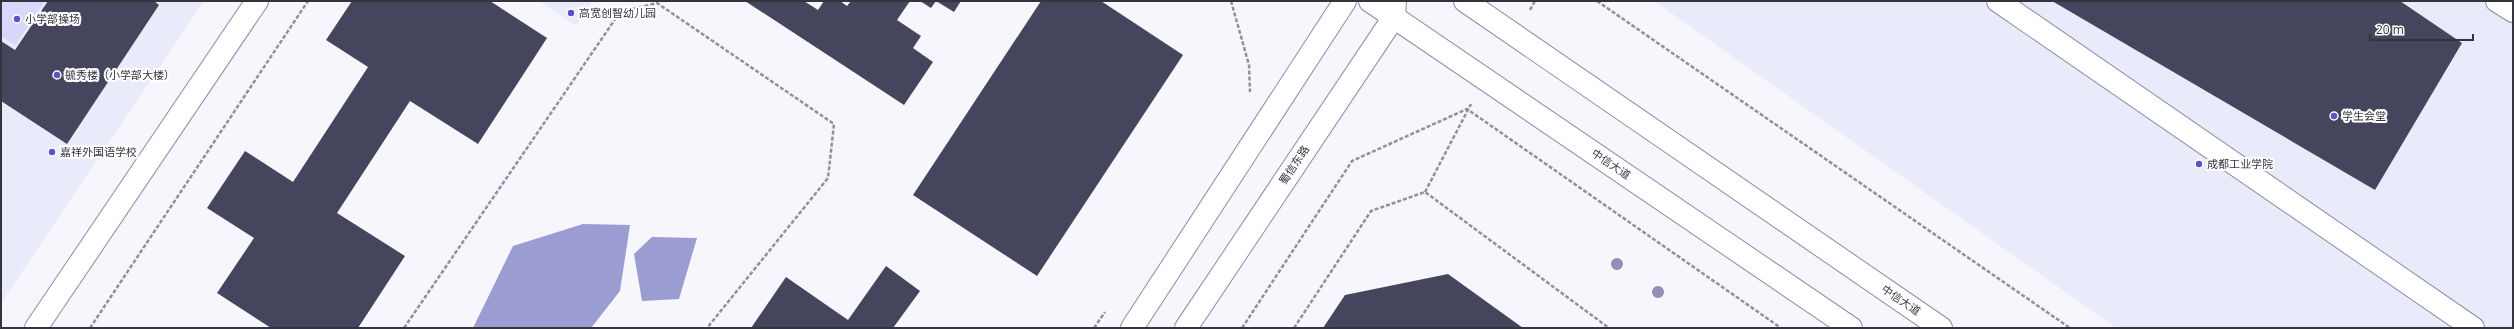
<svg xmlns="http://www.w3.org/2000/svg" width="2514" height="329" font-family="'Open Sans','Noto Sans SC',sans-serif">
  <rect width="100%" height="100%" fill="#f6f6fc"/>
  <g fill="#eaebfa">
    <polygon points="1,1 204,1 1,303"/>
    <polygon points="539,1 592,1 576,26"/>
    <polygon points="1654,1 2513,1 2513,328 2116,328"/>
  </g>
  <polygon fill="#d7d8fc" points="1,1 45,1 15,46 1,36"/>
  <g fill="#9b9cd1">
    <polygon points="583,224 630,225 620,291 591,328 473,328 513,246"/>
    <polygon points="652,237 697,238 679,299 642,301 634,254"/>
  </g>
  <g fill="#45465d">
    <polygon points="48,1 154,1 159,5 67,144 1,101 1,41 15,50"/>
    <polygon points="352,1 490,1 547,38 478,144 410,101 337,213 405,256 358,328 271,328 217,293 254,238 207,208 245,151 293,182 368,67 326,40"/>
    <polygon points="745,1 804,1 818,10 824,1 840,1 847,6 851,1 910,1 897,20 921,36 913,48 933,62 904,105"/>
    <polygon points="920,1 936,1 931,8"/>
    <polygon points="936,1 961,1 954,12"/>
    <polygon points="1041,1 1101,1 1183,55 1037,276 913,195"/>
    <polygon points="2052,1 2400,1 2462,43 2375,190"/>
    <polygon points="886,266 920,291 893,328 751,328 786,277 848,320"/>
    <polygon points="1448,274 1523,328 1323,328 1345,295"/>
  </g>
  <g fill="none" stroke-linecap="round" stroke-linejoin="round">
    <defs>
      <g id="minor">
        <polyline points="1998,1 2473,328"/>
        <polyline points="2497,1 2513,11"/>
        <polyline points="36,328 257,1"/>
      </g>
      <g id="secondary">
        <polyline points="1132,328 1345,1"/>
        <polyline points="1186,328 1394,17 1395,1"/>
      </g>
      <g id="primary">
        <polyline points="1370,1 1851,328"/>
        <polyline points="1465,1 1941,328"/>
      </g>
    </defs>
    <use href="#minor" stroke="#8c8da7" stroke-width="24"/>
    <use href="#secondary" stroke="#8c8da7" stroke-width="24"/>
    <use href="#primary" stroke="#8c8da7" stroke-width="24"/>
    <g stroke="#919199" stroke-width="2.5" stroke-dasharray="4 2" stroke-linecap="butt">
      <polyline points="1231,1 1249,65 1250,92"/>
      <polyline points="1597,1 2070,328"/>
      <polyline points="1530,10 1535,1"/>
      <polyline points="1425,192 1471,104"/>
      <polyline points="90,328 308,1"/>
      <polyline points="404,328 620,12 657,3 834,124 828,178 707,328"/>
      <polyline points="1094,328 1105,312"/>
      <polyline points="1242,328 1352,161 1467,109 1781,328"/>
      <polyline points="1294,328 1371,211 1425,192 1609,328"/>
    </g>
    <use href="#minor" stroke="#fff" stroke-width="22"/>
    <use href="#secondary" stroke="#fff" stroke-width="22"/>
    <use href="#primary" stroke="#fff" stroke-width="22"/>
  </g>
  <g fill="#918fb6">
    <circle cx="1617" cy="264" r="6"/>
    <circle cx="1658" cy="292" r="6"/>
  </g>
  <g fill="#5f51ca" stroke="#fff" stroke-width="1.5">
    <circle cx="571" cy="13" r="4"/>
    <circle cx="17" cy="19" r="4"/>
    <circle cx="57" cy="75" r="4"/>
    <circle cx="2334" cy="116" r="4"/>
    <circle cx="52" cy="152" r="4"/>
    <circle cx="2199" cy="164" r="4"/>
  </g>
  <g text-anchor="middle" stroke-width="4" stroke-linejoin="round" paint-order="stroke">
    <g font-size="11" fill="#34343f" stroke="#fff" text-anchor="start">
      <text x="579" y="17">高宽创智幼儿园</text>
      <text x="25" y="23">小学部操场</text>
      <text x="65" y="79">毓秀楼（小学部大楼）</text>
      <text x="2342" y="120">学生会堂</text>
      <text x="60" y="156">嘉祥外国语学校</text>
      <text x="2207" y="168">成都工业学院</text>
    </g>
    <g font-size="11" fill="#34343f" stroke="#fff">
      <text transform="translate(1611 164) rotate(34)" y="4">中信大道</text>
      <text transform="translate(1294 165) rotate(-56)" y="4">蜀信东路</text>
      <text transform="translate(1901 300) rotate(34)" y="4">中信大道</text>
    </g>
  </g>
  <rect width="2514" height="329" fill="none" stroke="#34343f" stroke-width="4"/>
  <path d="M2370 34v6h103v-6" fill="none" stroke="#34343f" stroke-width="2"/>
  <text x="2376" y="34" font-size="12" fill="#34343f" stroke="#ffffff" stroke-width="3" paint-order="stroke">20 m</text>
</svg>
